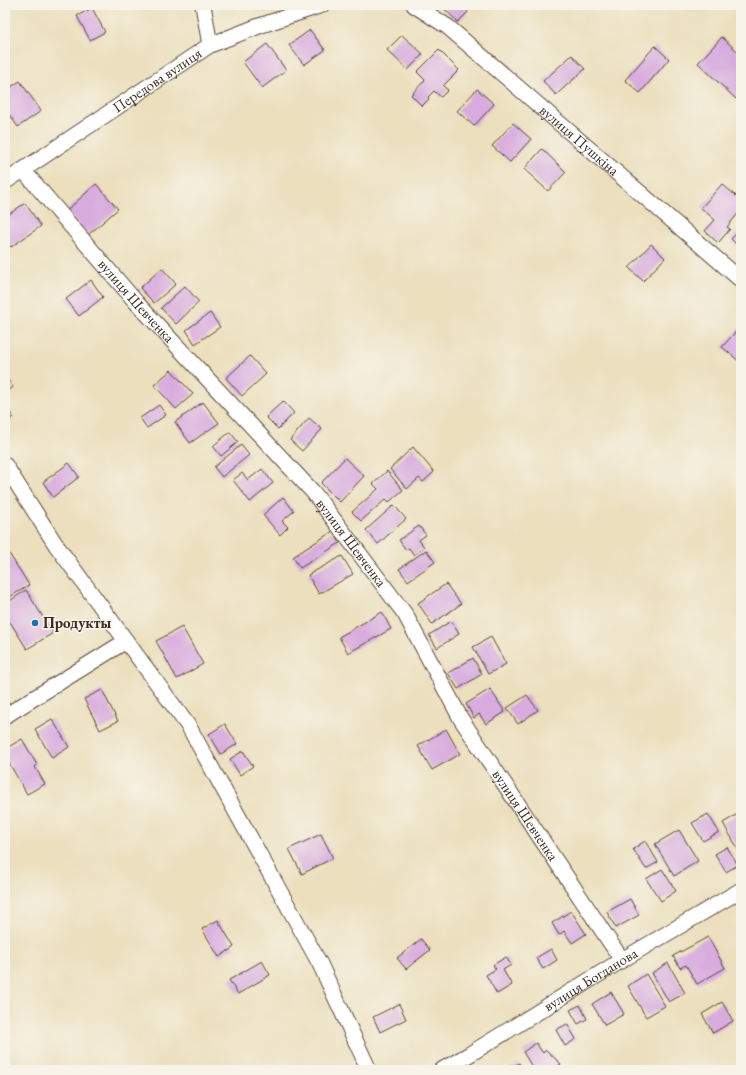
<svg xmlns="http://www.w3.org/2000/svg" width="746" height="1075" font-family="'EB Garamond',serif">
  <rect width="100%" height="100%" fill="#f7f3e8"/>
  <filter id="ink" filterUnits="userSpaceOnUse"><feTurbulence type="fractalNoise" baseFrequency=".025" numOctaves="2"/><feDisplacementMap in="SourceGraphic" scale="8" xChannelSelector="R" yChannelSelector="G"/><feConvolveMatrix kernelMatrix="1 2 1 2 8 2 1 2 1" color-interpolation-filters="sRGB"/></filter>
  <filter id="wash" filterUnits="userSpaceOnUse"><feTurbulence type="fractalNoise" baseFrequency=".012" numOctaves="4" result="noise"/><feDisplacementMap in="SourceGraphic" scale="16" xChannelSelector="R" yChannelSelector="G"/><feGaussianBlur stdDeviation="0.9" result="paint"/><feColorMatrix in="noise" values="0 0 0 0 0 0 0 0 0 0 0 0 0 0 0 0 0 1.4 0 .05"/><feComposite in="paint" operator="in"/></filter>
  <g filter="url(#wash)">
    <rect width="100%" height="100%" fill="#ebdfbd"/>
    <g id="blocks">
      <g fill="#d8acde">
        <polygon points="440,5 461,5 468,12 458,22"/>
        <polygon points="92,8 105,32 90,40 77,16"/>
        <polygon points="310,30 325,50 304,65 289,45"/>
        <polygon points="402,35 423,54 408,70 387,50"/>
        <polygon points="722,37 741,55 741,94 736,99 698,63"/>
        <polygon points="267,44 286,70 262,88 243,62"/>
        <polygon points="655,46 669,59 640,93 625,80"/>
        <polygon points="439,50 459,70 443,86 448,90 441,97 434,91 428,97 429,99 422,106 411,95 425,80 417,72"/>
        <polygon points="572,55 585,69 556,95 543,81"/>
        <polygon points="20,81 41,111 18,127 5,108 5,91"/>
        <polygon points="477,89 494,104 474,126 457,111"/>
        <polygon points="513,123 531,139 510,162 492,146"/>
        <polygon points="542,149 566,172 548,191 524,169"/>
        <polygon points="96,184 118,209 88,235 66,211"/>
        <polygon points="722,184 741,200 741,210 727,227 730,229 718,243 705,231 715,220 701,208"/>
        <polygon points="25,203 41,226 11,247 5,240 5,217"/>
        <polygon points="741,229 741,249 731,239"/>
        <polygon points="651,244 665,258 643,281 629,268"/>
        <polygon points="162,268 176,284 154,303 140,288"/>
        <polygon points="91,280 103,297 79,316 66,299"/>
        <polygon points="185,286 199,302 176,324 161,308"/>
        <polygon points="210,313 220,327 195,344 186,330"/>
        <polygon points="741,326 741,363 722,347"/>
        <polygon points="250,356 266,374 242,396 226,378"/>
        <polygon points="171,370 193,394 176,409 154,385"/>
        <polygon points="5,376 13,387 5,392"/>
        <polygon points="283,401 294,413 278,429 266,417"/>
        <polygon points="203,402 219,423 190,443 175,422"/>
        <polygon points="159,405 166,415 147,428 140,418"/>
        <polygon points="5,406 13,417 5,423"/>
        <polygon points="309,418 322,429 302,451 290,440"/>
        <polygon points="230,432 238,442 221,456 213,446"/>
        <polygon points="241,445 249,455 222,477 214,467"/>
        <polygon points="413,447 434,472 423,482 419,478 407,489 390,469"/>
        <polygon points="345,458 364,476 340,502 321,483"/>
        <polygon points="69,463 79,477 53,497 43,482"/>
        <polygon points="262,469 273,483 250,502 233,480 242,473 248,480"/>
        <polygon points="387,471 403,490 389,502 386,499 361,521 352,512 378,489 373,484"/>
        <polygon points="283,497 294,511 282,521 288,527 280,535 263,515"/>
        <polygon points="394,505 406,519 378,544 366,530"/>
        <polygon points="419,526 426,535 419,540 424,547 414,555 409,548 406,550 399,540"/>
        <polygon points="333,531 340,543 300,568 293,557"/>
        <polygon points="5,547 29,585 5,600"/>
        <polygon points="426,550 435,562 408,581 399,569"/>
        <polygon points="342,556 353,574 319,594 308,575"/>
        <polygon points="446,584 461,604 432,624 418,603"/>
        <polygon points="26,590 53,633 27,649 5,614 5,604"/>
        <polygon points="382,612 391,629 348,653 339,637"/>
        <polygon points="451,621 459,634 437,648 429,635"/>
        <polygon points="182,627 203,664 177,679 156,641"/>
        <polygon points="491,637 506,664 488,674 473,647"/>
        <polygon points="473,658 482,674 458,689 448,673"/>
        <polygon points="490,689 505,712 486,724 479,714 474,718 466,704"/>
        <polygon points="102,690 118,721 100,730 84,699"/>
        <polygon points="527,695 538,710 518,724 507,708"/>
        <polygon points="52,719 69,747 52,758 35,729"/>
        <polygon points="225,724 237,744 221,754 209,734"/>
        <polygon points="446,729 460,754 432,770 418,746"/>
        <polygon points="22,739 37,765 35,767 45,784 27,794 5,756 5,749"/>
        <polygon points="243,751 253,766 240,775 230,759"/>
        <polygon points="741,812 741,847 738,849 723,823"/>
        <polygon points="708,814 719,832 703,841 692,823"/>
        <polygon points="679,830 698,861 674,876 655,844"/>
        <polygon points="321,834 333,858 302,874 289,849"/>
        <polygon points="645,841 658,862 646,869 633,849"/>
        <polygon points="727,847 738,865 726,872 715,854"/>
        <polygon points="662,869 676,891 661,901 646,879"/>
        <polygon points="630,899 639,915 616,928 607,912"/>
        <polygon points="571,911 586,934 572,943 564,931 559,935 552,923"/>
        <polygon points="218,920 234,947 219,957 202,929"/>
        <polygon points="708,937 725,968 697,984 686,965 680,968 673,956"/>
        <polygon points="421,939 430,950 406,969 397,958"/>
        <polygon points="551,949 557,960 543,969 536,958"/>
        <polygon points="506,957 511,965 503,970 512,985 497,994 486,975 496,969 493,965"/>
        <polygon points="262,961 270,975 238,994 229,980"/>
        <polygon points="668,963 685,993 669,1002 652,973"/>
        <polygon points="646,974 665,1006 646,1017 628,986"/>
        <polygon points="611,992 624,1014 605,1025 592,1004"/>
        <polygon points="722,1002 733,1021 713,1033 702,1014"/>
        <polygon points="399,1004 406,1019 380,1032 373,1017"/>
        <polygon points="580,1005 587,1019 578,1024 570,1010"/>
        <polygon points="567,1024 576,1039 565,1046 556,1030"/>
        <polygon points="536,1043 543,1053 546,1050 561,1064 552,1070 534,1070 523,1052"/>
        <polygon points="519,1063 522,1070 508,1070"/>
      </g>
    </g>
  </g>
  <g filter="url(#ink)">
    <use href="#blocks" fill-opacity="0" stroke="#554536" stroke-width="1"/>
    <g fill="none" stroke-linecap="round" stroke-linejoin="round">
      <defs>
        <g id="street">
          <polyline points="203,5 210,45"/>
          <path id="s1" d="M414 5 448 27 741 280"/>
          <path id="s2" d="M23 170 136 302 313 492 405 614 461 719 622 960"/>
          <path id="s3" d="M5 182 210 45 259 26 322 5"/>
          <polyline points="5,465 56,545 189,727 320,964 369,1070"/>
          <polyline points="5,716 126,641"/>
          <path id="s4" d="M442 1070 470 1054 622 960 741 890"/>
        </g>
      </defs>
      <use href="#street" stroke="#554536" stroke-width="17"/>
      <use href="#street" stroke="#fff" stroke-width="15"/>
    </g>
  </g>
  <circle fill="#1f6fb2" stroke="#f7f3e8" stroke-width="1.5" cx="35" cy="623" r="4"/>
  <g text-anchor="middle" stroke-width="3.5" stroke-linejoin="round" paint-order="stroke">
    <g font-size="15" fill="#3b2a1e" stroke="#f7f3e8">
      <text dy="5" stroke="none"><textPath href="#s3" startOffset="183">Передова вулиця</textPath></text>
      <text dy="5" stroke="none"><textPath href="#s1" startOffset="214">вулиця Пушкіна</textPath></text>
      <text dy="5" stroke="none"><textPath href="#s2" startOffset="173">вулиця Шевченка</textPath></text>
      <text dy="5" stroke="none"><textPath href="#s2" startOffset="497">вулиця Шевченка</textPath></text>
      <text dy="5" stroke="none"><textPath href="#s2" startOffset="821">вулиця Шевченка</textPath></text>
      <text dy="5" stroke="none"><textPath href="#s4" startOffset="174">вулиця Богданова</textPath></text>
    </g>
    <g font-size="15" font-weight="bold" fill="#3b2a1e" stroke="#f7f3e8" text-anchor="start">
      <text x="43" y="628">Продукты</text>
    </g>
  </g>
  <rect width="746" height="1075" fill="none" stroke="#f7f3e8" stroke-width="20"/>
</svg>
